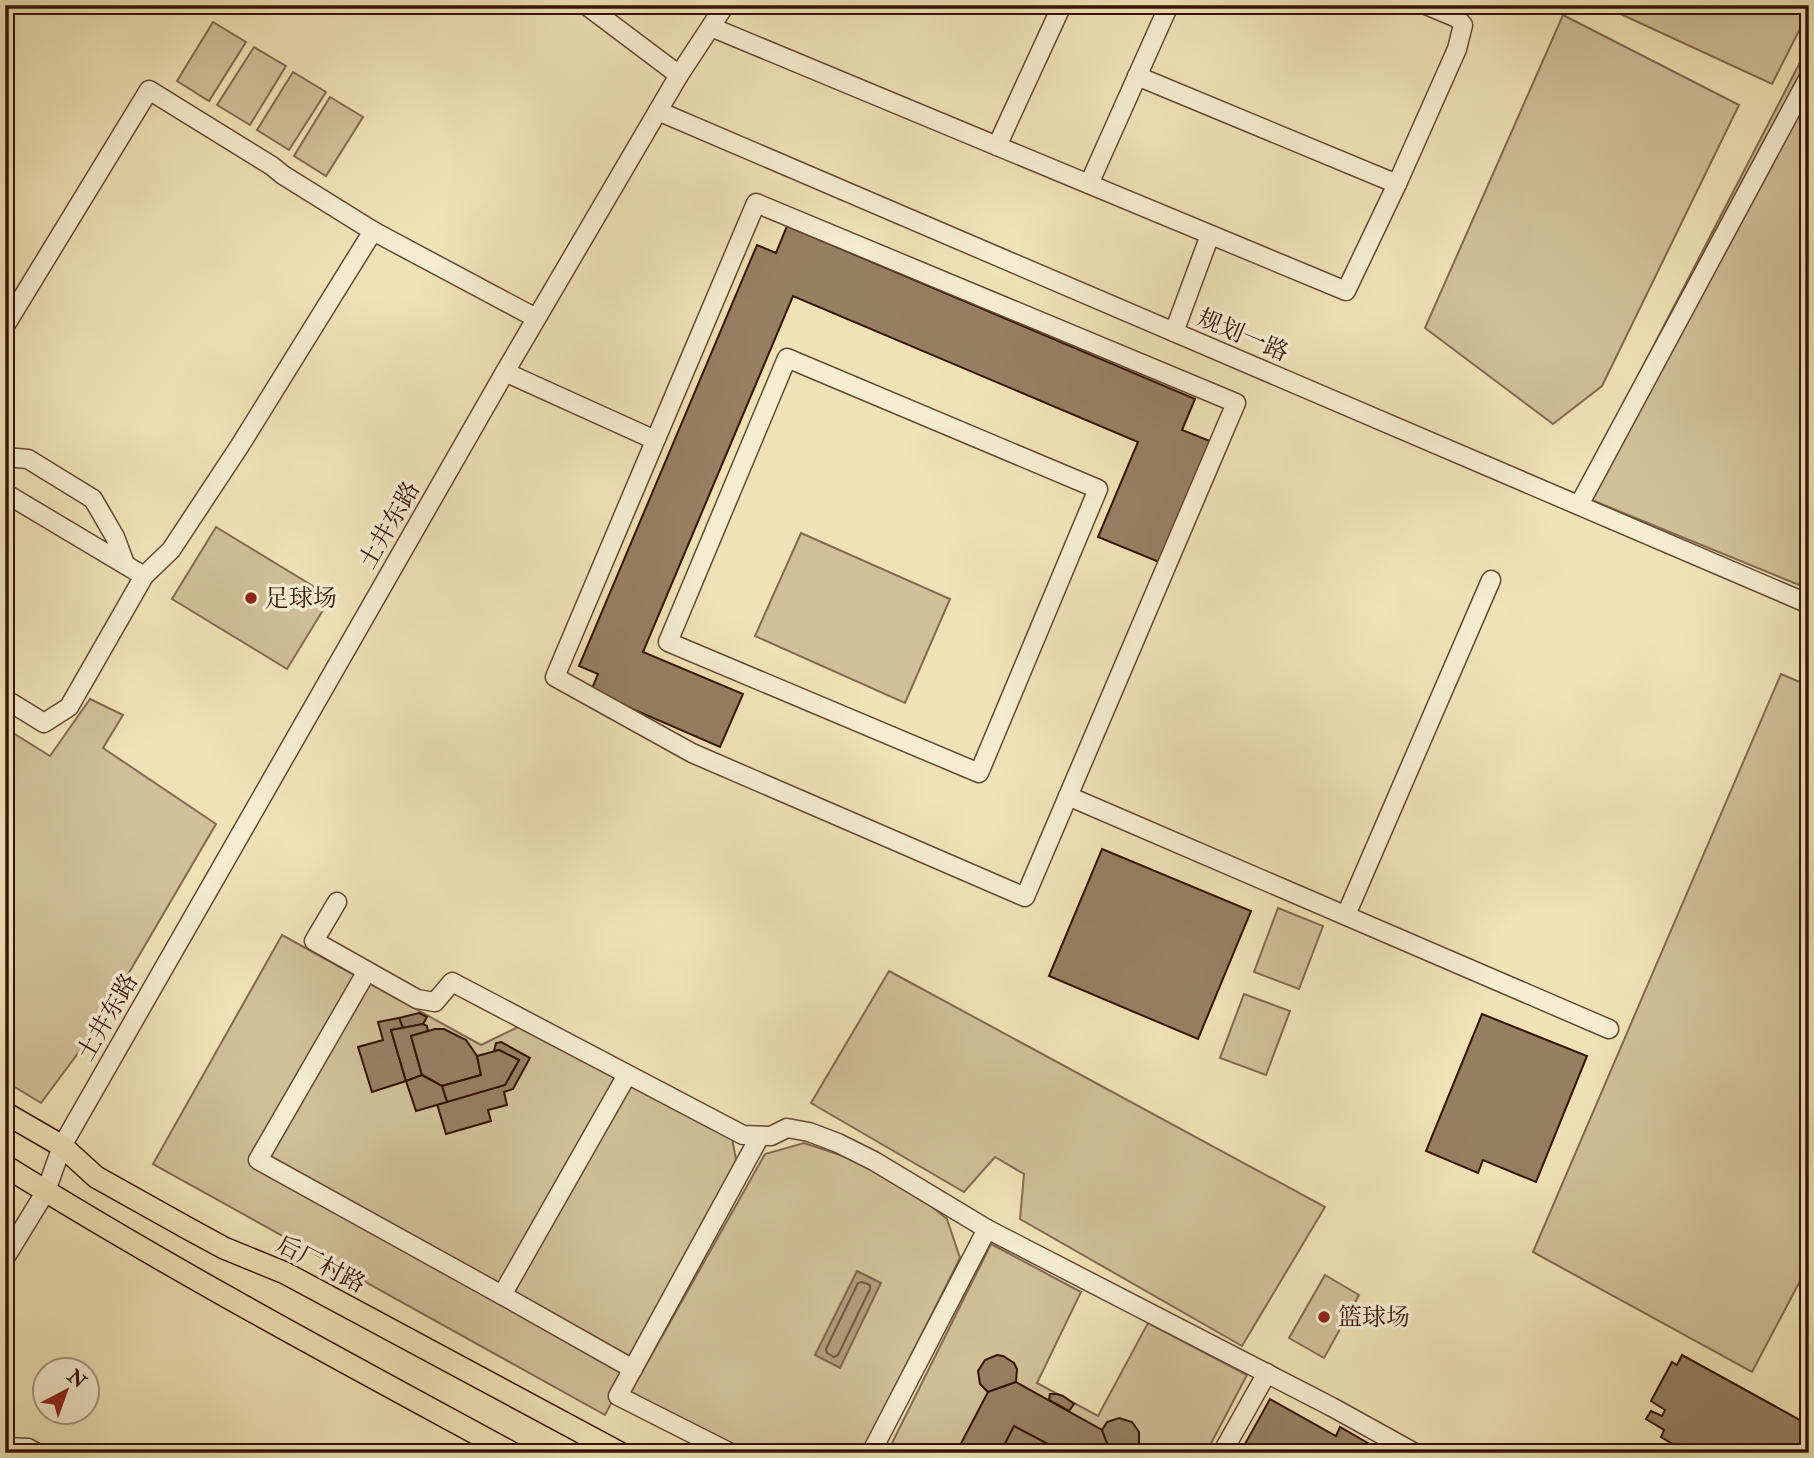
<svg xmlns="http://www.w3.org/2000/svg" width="1814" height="1458" font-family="'IM FELL Double Pica','Noto Serif SC',serif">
  <rect width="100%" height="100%" fill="#efe3b6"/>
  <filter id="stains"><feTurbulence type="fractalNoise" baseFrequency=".00286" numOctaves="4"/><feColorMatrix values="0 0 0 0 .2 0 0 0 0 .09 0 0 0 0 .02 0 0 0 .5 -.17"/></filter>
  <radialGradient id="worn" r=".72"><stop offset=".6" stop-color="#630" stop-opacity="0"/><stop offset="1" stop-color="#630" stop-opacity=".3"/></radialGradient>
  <g fill="#d0c098" stroke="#836a50" stroke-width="2">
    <polygon points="1601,5 1809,5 1809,11 1772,84"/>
    <polygon points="1563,15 1739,105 1602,386 1553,424 1425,328"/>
    <polygon points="213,22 246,42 209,101 177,81"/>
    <polygon points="1809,45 1809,589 1577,494"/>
    <polygon points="254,47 286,66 250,125 217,105"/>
    <polygon points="293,72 326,92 289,150 257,130"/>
    <polygon points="330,97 363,117 326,176 294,156"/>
    <polygon points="216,527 331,597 287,669 172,599"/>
    <polygon points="801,533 950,599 905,703 755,636"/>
    <polygon points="1781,674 1809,686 1809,1264 1752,1372 1533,1252"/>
    <polygon points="90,699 123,715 103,748 216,824 96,1029 41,1103 5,1081 5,728 50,756"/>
    <polygon points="1278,908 1323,926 1299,989 1254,972"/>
    <polygon points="282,935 481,1045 522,1025 732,1138 737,1165 605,1415 153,1164"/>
    <polygon points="889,971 1325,1207 1242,1346 1020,1219 1024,1174 995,1157 964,1192 811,1103"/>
    <polygon points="1244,994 1290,1011 1266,1075 1220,1058"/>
    <polygon points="804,1143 852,1159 926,1202 947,1219 960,1258 862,1453 740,1453 629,1395 765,1154"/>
    <polygon points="991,1244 1081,1292 1037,1383 1098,1416 1148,1323 1247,1375 1206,1453 887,1453"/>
    <polygon points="1325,1275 1359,1295 1324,1358 1289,1338"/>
  </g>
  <polygon fill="#b09d7a" stroke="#7f664c" stroke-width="2" points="857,1271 881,1283 840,1368 815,1355"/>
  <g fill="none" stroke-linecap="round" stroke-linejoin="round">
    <polygon stroke="#735840" stroke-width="2" points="862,1282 870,1285 870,1289 838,1355 834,1357 827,1353 826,1349 858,1283"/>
  </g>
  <g fill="#968062" stroke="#361407" stroke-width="2">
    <polygon points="787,226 1195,399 1182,430 1210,441 1159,562 1098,537 1138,442 793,296 643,652 743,694 720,747 591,691 598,674 579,666 757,245 776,253"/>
    <polygon points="1102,849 1251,911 1198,1039 1049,976"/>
    <polygon points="419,1013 427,1017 423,1024 403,1028 399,1018"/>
    <polygon points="1482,1014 1587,1056 1536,1182 1483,1160 1478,1173 1426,1151"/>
    <polygon points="399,1018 403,1028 391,1030 406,1081 372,1092 358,1047 383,1040 378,1022"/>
    <polygon points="423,1024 427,1026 428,1031 411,1036 422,1075 406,1081 391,1030"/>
    <polygon points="435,1029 444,1029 466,1040 477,1056 481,1075 442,1086 422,1075 411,1036"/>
    <polygon points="501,1042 530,1058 513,1089 504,1092 507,1105 488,1110 491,1121 446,1134 437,1104 505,1085 519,1060 499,1050 494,1051 496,1043"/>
    <polygon points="499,1050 519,1060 505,1085 447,1102 442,1086 481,1075 477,1056"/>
    <polygon points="422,1075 442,1086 447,1102 416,1111 406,1081"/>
    <polygon points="997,1355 1003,1356 1014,1363 1017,1369 1016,1382 988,1392 980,1384 978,1371 985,1360"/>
    <polygon points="1682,1355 1809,1425 1809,1453 1688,1453 1661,1437 1664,1430 1646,1419 1651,1411 1662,1416 1665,1410 1651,1401 1672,1362 1677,1365"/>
    <polygon points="1016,1382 1102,1430 1111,1453 956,1453 988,1392"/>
    <polygon points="1050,1394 1057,1394 1063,1396 1074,1404 1069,1411 1049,1400"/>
    <polygon points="1270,1399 1336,1436 1340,1427 1385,1453 1240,1453"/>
    <polygon points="1119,1418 1132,1422 1139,1432 1139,1445 1133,1453 1111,1453 1102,1430 1107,1422"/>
    <polygon points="1014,1426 1065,1453 1000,1453"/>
  </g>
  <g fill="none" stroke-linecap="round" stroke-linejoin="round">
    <defs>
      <g id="minor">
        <polyline points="586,5 679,75"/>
        <polyline points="711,27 1346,291 1397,184 1457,49 1463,25 1457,18 1426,5"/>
        <polyline points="1137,76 1397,184"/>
        <polyline points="658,111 1809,604"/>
        <polyline points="997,146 1062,5"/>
        <polyline points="1089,184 1169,5"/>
        <polygon points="756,203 1236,403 1025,897 692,753 555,677"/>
        <polyline points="5,326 149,90 272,166 283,175 373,231 536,318"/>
        <polyline points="1174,332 1210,235"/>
        <polygon points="787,358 1098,489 979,773 668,642"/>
        <polyline points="505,372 655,440"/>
        <polyline points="5,457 28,459 93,499 115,537 125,564"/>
        <polyline points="5,493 144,576 69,707 44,723 5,699"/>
        <polyline points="1579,505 1809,77"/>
        <polyline points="144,576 171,550 239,447 373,231"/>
        <polyline points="1068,796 1609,1029"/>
        <polyline points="337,902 314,941 417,999 435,1002 452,982 743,1135 771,1136 787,1128 809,1132 838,1143 874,1161 987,1229 1332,1407 1415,1453"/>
        <polyline points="1346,915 1491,580"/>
        <polyline points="367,971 258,1160 502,1295 627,1075"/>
        <polyline points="5,1258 46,1191 62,1146 78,1118 505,372 679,75 725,5"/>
        <polyline points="502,1295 633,1369"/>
        <polyline points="5,1447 28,1448 37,1453"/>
        <polyline points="731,1453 618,1396 760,1136"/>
        <polyline points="871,1453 987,1229"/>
        <polyline points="1222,1453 1267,1373"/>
      </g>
      <g id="major">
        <polyline points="5,1113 62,1146 96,1177 189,1229 224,1248 285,1273 620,1453"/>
        <path d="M5 1166C170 1269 341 1360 512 1453"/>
      </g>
    </defs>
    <use href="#minor" stroke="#644833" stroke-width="21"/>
    <use href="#major" stroke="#361407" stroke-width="24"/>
    <use href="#minor" stroke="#f5edd0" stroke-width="18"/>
    <use href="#major" stroke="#efe3b6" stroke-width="21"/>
  </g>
  <g fill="#8f2418" stroke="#f5edd0" stroke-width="2.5">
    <circle cx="251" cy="598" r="7"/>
    <circle cx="1324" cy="1317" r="7"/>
  </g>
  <g text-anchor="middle" stroke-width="7" stroke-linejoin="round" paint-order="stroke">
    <g font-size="24" fill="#361407" stroke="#f5edd0">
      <text transform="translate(1243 335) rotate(23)" y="8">规划一路</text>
      <text transform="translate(389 525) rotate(-60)" y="8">土井东路</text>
      <text transform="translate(107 1017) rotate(-60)" y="8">土井东路</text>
      <text transform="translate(321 1264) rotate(27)" y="8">后厂村路</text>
    </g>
    <g font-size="24" fill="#361407" stroke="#f5edd0" text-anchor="start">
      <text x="265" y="606">足球场</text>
      <text x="1338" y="1325">篮球场</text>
    </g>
  </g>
  <rect width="1814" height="1458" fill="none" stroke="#efe3b6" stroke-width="28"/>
  <rect x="7" y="7" width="1800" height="1444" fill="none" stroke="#361407" stroke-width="3.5"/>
  <rect x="14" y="14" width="1786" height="1430" fill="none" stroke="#361407" stroke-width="2"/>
  <g transform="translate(66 1391) rotate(41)"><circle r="33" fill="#f5edd0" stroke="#a99680" stroke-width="2"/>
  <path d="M0-5L12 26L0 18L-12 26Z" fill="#8f2418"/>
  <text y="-10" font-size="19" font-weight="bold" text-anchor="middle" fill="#361407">N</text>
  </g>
  <rect width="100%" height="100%" filter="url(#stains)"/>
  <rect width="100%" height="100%" fill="url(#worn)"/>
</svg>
